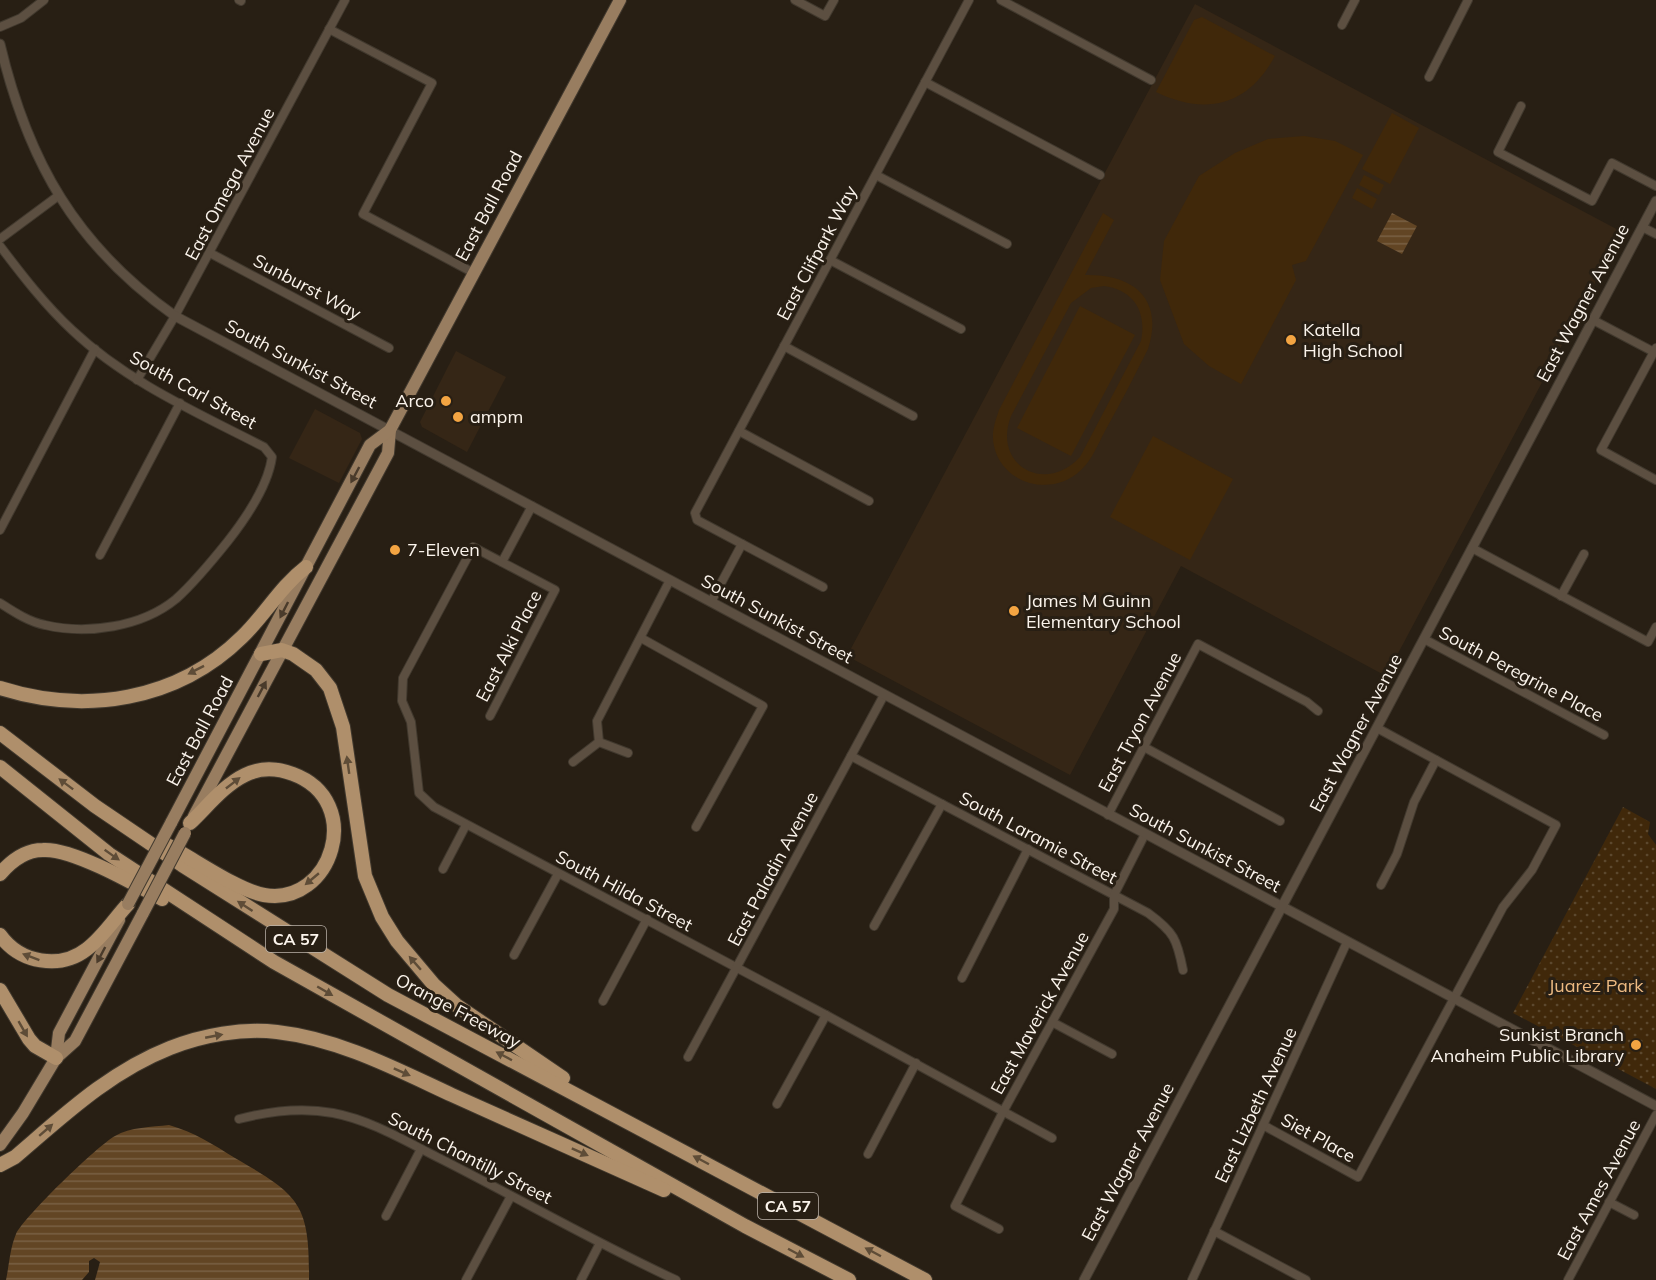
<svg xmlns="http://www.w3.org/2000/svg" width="1656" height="1280" font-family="Mulish,sans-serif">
  <defs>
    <pattern id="park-dots" width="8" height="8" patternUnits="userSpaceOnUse" patternTransform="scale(1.5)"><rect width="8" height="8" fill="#40280a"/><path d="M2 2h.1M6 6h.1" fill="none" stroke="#5c482e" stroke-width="1.8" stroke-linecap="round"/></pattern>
    <pattern id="water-rules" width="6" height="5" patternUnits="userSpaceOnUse" patternTransform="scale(1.5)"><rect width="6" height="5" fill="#624524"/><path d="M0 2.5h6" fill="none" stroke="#796044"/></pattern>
  </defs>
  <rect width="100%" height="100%" fill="#281f14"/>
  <g fill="#352616">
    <polygon points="1195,4 1622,232 1386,676 1181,566 1070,775 847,656"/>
    <polygon points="456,351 506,377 467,452 422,427 420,422"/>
    <polygon points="315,409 360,433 362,439 339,483 289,458"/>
  </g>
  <g fill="#40280a" fill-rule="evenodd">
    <path d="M1202 17 1275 56C1248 106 1206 116 1156 92L1194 20Z"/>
    <polygon points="1392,113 1419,128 1390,184 1362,169"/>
    <polygon points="1304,136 1335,141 1363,155 1306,261 1292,265 1296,280 1241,384 1209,366 1184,344 1160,280 1164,241 1199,176 1235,153 1268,139"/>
    <polygon points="1364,175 1384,185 1379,195 1359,185"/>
    <polygon points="1357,188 1377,199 1372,209 1352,198"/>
    <path d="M1103 213 1114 220 1085 275C1134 274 1164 299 1148 349 1134 377 1120 404 1105 431 1098 444 1092 460 1081 470 1054 497 1003 486 994 446 991 433 995 422 999 410ZM1104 286C1134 290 1147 312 1141 341L1080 457C1045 495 992 465 1011 416L1071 303 1091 288Z"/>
    <polygon points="1080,306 1135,335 1071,456 1017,428"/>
    <polygon points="1153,436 1233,479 1190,560 1110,517"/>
  </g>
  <polygon fill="url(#park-dots)" points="1623,807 1650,822 1648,834 1656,845 1656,1089 1513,1013"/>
  <g fill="url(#water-rules)">
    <polygon points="1392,213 1417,226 1402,254 1377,241"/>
    <path d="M169 1125C194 1132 214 1145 235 1158 299 1195 310 1203 309 1280H95L100 1262 94 1258 89 1261V1272L82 1280H6C9 1266 10 1248 16 1234 24 1217 97 1146 115 1136 130 1127 152 1127 169 1125Z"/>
  </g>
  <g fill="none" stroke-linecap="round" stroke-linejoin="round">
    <defs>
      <g id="minor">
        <polyline points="239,0 241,1"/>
        <polyline points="795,0 825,16 834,0"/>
        <polyline points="1001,0 1151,80"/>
        <polyline points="1342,25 1355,0"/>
        <polyline points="0,27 21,18 44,0"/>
        <polyline points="329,29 432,83 363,214 474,273"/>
        <polyline points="1429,77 1468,0"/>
        <polyline points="925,82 1100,175"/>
        <polyline points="1521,106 1498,152 1592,201 1612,163 1656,186"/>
        <polyline points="876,175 1007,244"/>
        <polyline points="1642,227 1656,234"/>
        <polyline points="0,239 58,196"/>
        <path d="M0 246C22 275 45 305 72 330 127 382 198 413 264 447L272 457C268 486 246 518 228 541 212 561 195 582 176 599 142 627 87 635 45 625 29 622 14 612 0 603"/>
        <polyline points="210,253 389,348"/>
        <polyline points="830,260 961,329"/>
        <polyline points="1593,320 1654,352"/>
        <polyline points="784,346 913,416"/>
        <polyline points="1656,348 1601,450 1656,480"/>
        <polyline points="137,380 175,316 345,0"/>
        <polyline points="739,431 869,501"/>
        <polyline points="0,530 95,349"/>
        <polyline points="1472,548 1648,642 1656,627"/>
        <polyline points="100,555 180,403"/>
        <polyline points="502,562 532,506"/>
        <polyline points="823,587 697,520 695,513 969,0"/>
        <polyline points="1561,596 1584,554"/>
        <polyline points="711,602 742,544"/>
        <polyline points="641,638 763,706 696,827"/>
        <polyline points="1424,639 1604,735"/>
        <polyline points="490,716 555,590 473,547 403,678 402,701 411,722 419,793 434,807 826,1015 1052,1138"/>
        <polyline points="599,742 597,721 670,580"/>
        <polyline points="1144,747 1280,821"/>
        <path d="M851 756 1148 913C1174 932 1177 939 1183 970"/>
        <polyline points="573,762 599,742 628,753"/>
        <polyline points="1108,815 1198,644 1307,702 1318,711"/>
        <polyline points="443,869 466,825"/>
        <polyline points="1381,885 1397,854 1414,802 1436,760"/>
        <polyline points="874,926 942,804"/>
        <polyline points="514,955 558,874"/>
        <polyline points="962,978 1028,849"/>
        <polyline points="603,1001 647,919"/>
        <polyline points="1052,1022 1112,1054"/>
        <polyline points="688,1057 884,695"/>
        <polyline points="777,1104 826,1015"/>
        <path d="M239 1119C270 1111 300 1107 333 1113 371 1120 407 1142 441 1159 520 1199 596 1243 676 1280"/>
        <polyline points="1263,1125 1358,1177 1503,907 1532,870 1556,825 1377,728"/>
        <polyline points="868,1154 916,1063"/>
        <polyline points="1609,1202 1634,1215"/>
        <polyline points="386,1216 421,1149"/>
        <polyline points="999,1229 955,1206 1004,1110 1114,909 1114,895 1145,834"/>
        <polyline points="1214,1231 1306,1280"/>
        <polyline points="466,1280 511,1196"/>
        <polyline points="581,1280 600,1243"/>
        <polyline points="1192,1280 1347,942"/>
        <polyline points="1568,1280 1656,1115"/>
      </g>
      <g id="tertiary">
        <path d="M0 44C28 162 76 246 175 316L1656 1106"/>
        <polyline points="1084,1280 1656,201"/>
      </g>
      <g id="primary">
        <polyline points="194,816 388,453 390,430 620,0"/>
        <polyline points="171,823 370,445 390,430"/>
        <polyline points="56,1058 59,1033 119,920"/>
        <polyline points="0,1145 23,1113 56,1058 75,1041 143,913"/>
      </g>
      <g id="motorway">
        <polyline points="261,654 282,650 293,654 316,670 330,688 343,727 365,876 382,917 397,941 434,985 456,1005 563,1078"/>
        <path d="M0 688C85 715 177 701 242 637 265 615 280 587 306 567"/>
        <polyline points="0,733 95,806 182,865 388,995 925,1280"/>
        <polyline points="0,767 109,854 274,962 745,1226 849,1280"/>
        <path d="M167 845C194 859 237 890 264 895 332 907 366 801 293 774 277 768 261 767 245 775 224 785 207 807 190 823"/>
        <path d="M0 874C11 861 25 850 43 850 72 848 135 884 162 899"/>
        <path d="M0 935C20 963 60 970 87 949 103 937 115 918 128 904"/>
        <polyline points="0,990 29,1039 35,1046 56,1058"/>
        <path d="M0 1165 15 1157C63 1116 109 1072 170 1048 203 1035 242 1028 277 1032 339 1039 396 1069 452 1095 523 1127 593 1158 664 1190"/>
      </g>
    </defs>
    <use href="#minor" stroke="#41392e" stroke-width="10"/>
    <use href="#tertiary" stroke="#41392e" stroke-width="11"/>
    <use href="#primary" stroke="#41392e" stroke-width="14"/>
    <use href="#motorway" stroke="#41392e" stroke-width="16"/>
    <use href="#minor" stroke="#5c4f41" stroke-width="8"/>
    <use href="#tertiary" stroke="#5c4f41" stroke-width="9"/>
    <use href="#primary" stroke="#987d60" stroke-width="12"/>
    <use href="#motorway" stroke="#af8f6b" stroke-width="14"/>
    <defs>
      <g id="primary-bridge">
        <polyline points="128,904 171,823"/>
        <polyline points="143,913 185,833"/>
      </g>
    </defs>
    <use href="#primary-bridge" stroke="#41392e" stroke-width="14" stroke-linecap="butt"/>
    <use href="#primary-bridge" stroke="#987d60" stroke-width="12"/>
  </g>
  <defs><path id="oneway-solid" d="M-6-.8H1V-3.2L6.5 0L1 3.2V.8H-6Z" transform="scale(1.5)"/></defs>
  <g fill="#4a3b2b">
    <use href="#oneway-solid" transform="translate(355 475) rotate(118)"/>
    <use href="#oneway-solid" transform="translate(284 610) rotate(117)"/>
    <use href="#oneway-solid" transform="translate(262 689) rotate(-62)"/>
    <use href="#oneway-solid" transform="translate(101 955) rotate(118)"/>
  </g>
  <g fill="#5e4c37">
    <use href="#oneway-solid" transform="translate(196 670) rotate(153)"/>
    <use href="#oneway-solid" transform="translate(348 765) rotate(-98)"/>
    <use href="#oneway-solid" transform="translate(233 783) rotate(-38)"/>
    <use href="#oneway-solid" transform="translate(66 784) rotate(-143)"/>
    <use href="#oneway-solid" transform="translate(112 855) rotate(35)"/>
    <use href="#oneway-solid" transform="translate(312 879) rotate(140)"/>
    <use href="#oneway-solid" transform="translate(245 906) rotate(-147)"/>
    <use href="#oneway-solid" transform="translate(31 957) rotate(-159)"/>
    <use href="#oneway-solid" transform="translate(415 963) rotate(-131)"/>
    <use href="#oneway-solid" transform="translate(325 991) rotate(30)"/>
    <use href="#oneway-solid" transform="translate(23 1029) rotate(60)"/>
    <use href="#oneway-solid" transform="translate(214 1036) rotate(-11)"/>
    <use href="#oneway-solid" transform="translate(504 1056) rotate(-152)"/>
    <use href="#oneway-solid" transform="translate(402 1072) rotate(24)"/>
    <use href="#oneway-solid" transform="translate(46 1130) rotate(-41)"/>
    <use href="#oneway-solid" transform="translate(580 1152) rotate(24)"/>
    <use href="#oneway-solid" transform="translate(701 1160) rotate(-152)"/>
    <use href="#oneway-solid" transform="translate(873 1252) rotate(-152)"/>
    <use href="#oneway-solid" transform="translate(796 1253) rotate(28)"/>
  </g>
  <g fill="#f3a442" stroke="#281f14" stroke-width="2">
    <circle cx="1291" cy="340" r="6"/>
    <circle cx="446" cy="401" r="6"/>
    <circle cx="458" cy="417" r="6"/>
    <circle cx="395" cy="550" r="6"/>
    <circle cx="1014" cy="611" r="6"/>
    <circle cx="1636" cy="1045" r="6"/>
  </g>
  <g text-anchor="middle" stroke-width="6" stroke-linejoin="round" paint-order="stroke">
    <g fill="#281f14" stroke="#bcb4ab" stroke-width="1.5">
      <rect x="266" y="926" width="60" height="26" rx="4.5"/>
      <rect x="758" y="1193" width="60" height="26" rx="4.5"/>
    </g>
    <g font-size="16" font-weight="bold" fill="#fbf4ec">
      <text x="296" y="945">CA 57</text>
      <text x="788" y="1212">CA 57</text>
    </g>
    <g font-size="18" fill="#fbf4ec" stroke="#281f14">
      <text transform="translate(230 184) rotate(-62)" y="6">East Omega Avenue</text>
      <text transform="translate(489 206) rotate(-62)" y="6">East Ball Road</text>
      <text transform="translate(817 253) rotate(-62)" y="6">East Clifpark Way</text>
      <text transform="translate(307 287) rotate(28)" y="6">Sunburst Way</text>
      <text transform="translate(1583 303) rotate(-62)" y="6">East Wagner Avenue</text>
      <text transform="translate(301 364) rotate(28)" y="6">South Sunkist Street</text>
      <text transform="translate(193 390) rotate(29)" y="6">South Carl Street</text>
      <text transform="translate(777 619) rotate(28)" y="6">South Sunkist Street</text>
      <text transform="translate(509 646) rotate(-63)" y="6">East Alki Place</text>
      <text transform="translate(1521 674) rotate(28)" y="6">South Peregrine Place</text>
      <text transform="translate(1140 722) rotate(-62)" y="6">East Tryon Avenue</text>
      <text transform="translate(200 731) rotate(-62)" y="6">East Ball Road</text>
      <text transform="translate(1356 733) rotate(-62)" y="6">East Wagner Avenue</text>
      <text transform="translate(1038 838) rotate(28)" y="6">South Laramie Street</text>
      <text transform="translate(1205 848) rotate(28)" y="6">South Sunkist Street</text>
      <text transform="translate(773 869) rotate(-62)" y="6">East Paladin Avenue</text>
      <text transform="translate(624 891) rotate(28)" y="6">South Hilda Street</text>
      <text transform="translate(458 1011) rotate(28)" y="6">Orange Freeway</text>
      <text transform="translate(1040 1013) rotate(-61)" y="6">East Maverick Avenue</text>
      <text transform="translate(1256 1105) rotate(-65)" y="6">East Lizbeth Avenue</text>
      <text transform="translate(1318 1138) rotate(29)" y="6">Siet Place</text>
      <text transform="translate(470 1158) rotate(27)" y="6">South Chantilly Street</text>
      <text transform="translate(1128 1162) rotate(-62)" y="6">East Wagner Avenue</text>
      <text transform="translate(1599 1190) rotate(-62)" y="6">East Ames Avenue</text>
    </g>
    <g font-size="18" fill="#fbf4ec" stroke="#281f14" text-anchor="start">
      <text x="1303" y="336">Katella<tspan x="1303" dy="21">High School</tspan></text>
      <text x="434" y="407" text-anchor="end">Arco</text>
      <text x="470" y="423">ampm</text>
      <text x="407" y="556">7-Eleven</text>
      <text x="1026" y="607">James M Guinn<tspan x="1026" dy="21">Elementary School</tspan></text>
      <text x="1624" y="1041" text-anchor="end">Sunkist Branch<tspan x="1624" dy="21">Anaheim Public Library</tspan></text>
    </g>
    <g font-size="18" fill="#edba82" stroke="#281f14">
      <text x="1596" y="992">Juarez Park</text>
    </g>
  </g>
</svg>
